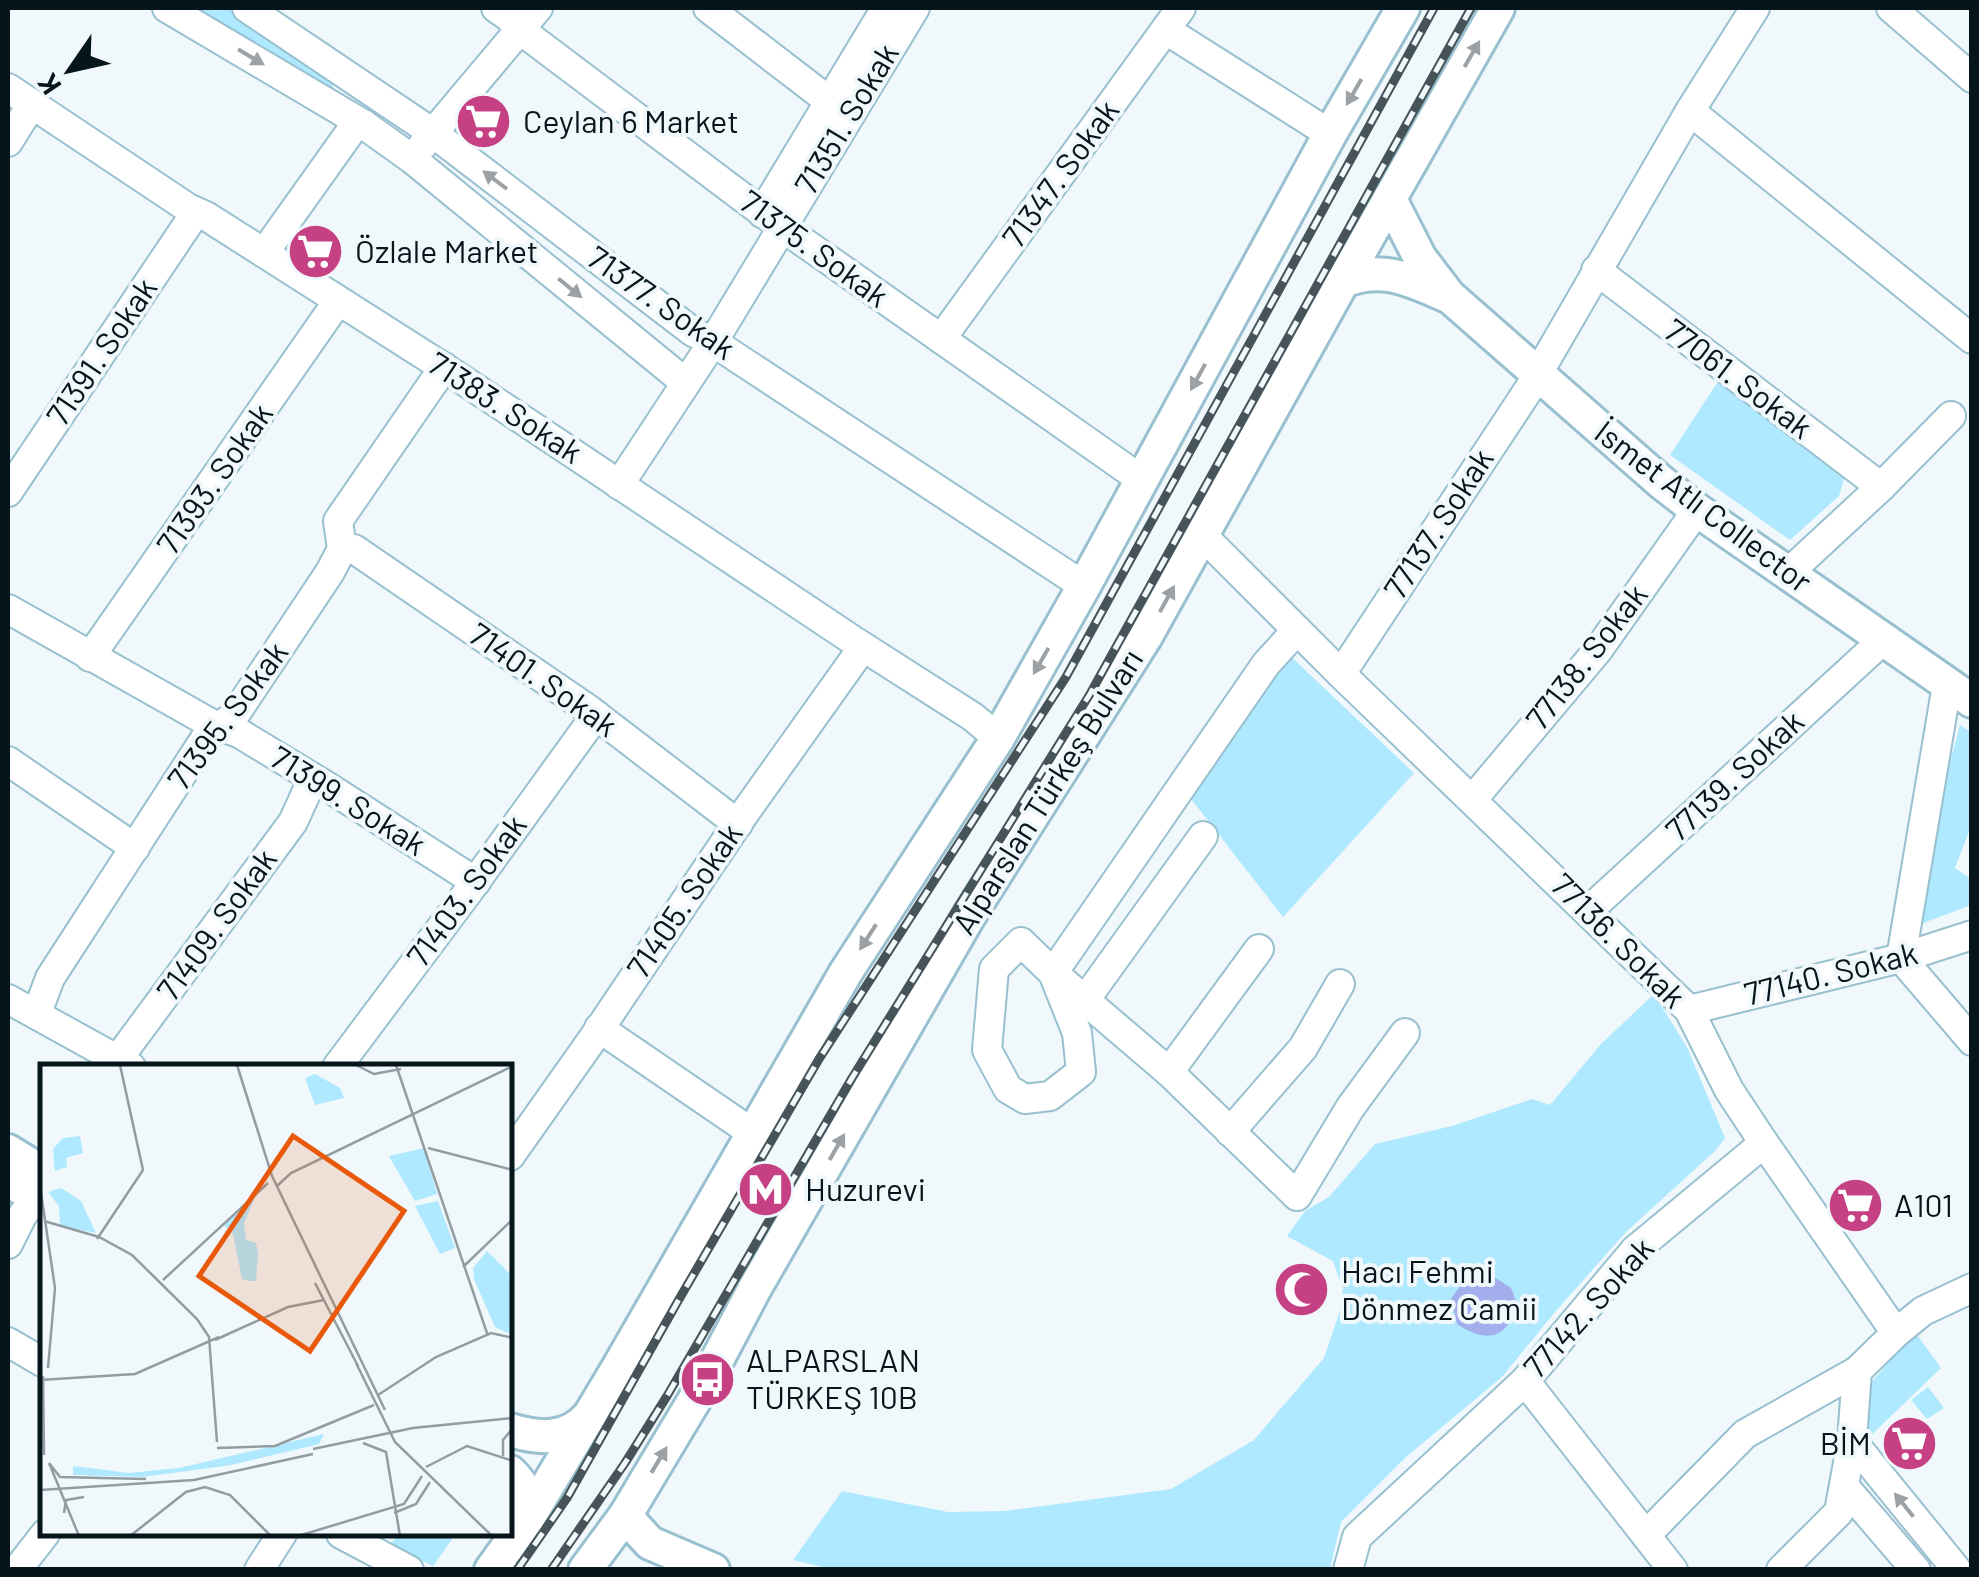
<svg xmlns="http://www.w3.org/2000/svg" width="1979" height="1577" font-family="Barlow,sans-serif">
  <rect width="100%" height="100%" fill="#f0f8fb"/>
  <g fill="#aee9ff">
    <polygon points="194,8 235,8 326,64 334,90"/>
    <polygon points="1719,380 1847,469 1839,496 1790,540 1670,455"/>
    <polygon points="1286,652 1414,773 1283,917 1181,786"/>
    <polygon points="1960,725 1971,732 1972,824 1955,868 1971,879 1971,905 1918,925 1909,914"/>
    <polygon points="1654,994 1687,1047 1725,1138 1716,1150 1626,1232 1555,1312 1502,1377 1406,1457 1341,1522 1330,1569 835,1570 793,1560 842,1491 948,1512 1004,1511 1171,1489 1254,1440 1324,1358 1339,1314 1343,1289 1333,1261 1287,1236 1305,1211 1329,1197 1375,1144 1452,1126 1532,1099 1550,1105 1601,1044"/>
    <polygon points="1915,1332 1941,1368 1868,1438 1862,1393"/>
    <polygon points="1928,1387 1944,1408 1927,1419 1911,1400"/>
    <polygon points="397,1535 397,1534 455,1535 433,1566 391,1545"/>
  </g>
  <path fill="#a2afec" d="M1488 1273 1511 1288 1518 1306C1505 1340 1486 1343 1457 1324L1451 1299 1466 1277Z"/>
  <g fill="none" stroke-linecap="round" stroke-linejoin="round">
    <defs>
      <g id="minor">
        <polyline points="167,8 363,124 412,159 686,383"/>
        <polyline points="247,8 433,133 693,332 713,342 1084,586"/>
        <polyline points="496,8 509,17 519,29 782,227 1142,480"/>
        <polyline points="708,8 829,101"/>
        <polyline points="1891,8 1972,78"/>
        <polyline points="1166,30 1330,134"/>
        <polyline points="8,88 188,208 206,216 454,374 854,641 973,717 998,738"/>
        <polyline points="1690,111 1972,339"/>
        <polyline points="8,142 32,104"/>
        <polyline points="422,146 538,8"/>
        <polyline points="762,213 886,8"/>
        <polyline points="264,253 353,128 363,124"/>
        <polyline points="1596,270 1881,487"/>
        <polyline points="941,339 1181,8"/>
        <polyline points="619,485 713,342 915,8"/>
        <polyline points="8,492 196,212"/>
        <polyline points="1202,535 1341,674 1689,1010 1729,1090 1764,1143 1896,1333 1857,1371 1852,1441 1839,1512 1781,1570"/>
        <polyline points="342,549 354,549 588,709 738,824"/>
        <polyline points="1787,574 1881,487 1951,416"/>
        <polyline points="8,609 210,723 239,733 328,787 476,882"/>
        <polyline points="1297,630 1266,664 1053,973 1077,1033 1081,1072 1050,1096 1025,1099 1008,1089 987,1050 994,969 1021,942 1053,973 1169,1072 1297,1196 1350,1108 1405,1033"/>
        <polyline points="90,657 338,301"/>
        <polyline points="1341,674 1529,389 1690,111 1755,8"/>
        <polyline points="8,761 135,848"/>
        <polyline points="1473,799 1598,650 1697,510"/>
        <polyline points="1588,911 1882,641"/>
        <polyline points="1901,958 1947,685"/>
        <polyline points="1901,958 1972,1041"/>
        <polyline points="8,999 131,1067"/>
        <polyline points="1085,1000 1203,836"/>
        <polyline points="1689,1010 1901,958 1972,935"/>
        <polyline points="39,1016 40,1005 50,978 206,737 234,716 330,572 342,549 338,521 444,367"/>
        <polyline points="599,1028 754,1134"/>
        <polyline points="112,1067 293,822 313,778"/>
        <polyline points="337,1067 468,892 596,715"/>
        <polyline points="1169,1072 1259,949"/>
        <polyline points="1230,1132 1303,1048 1340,984"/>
        <polyline points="510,1156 594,1037 744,814 863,647"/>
        <polyline points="8,1244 22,1216 42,1187"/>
        <polyline points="1896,1333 1923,1311 1972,1288"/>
        <polyline points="8,1342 42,1362"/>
        <polyline points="1525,1381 1673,1570"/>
        <polyline points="1852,1441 1957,1570"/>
        <polyline points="1844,1486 1916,1570"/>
        <polyline points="341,1534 409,1570"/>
        <polyline points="1646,1535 1745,1434 1857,1371"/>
        <polyline points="17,1570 45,1534"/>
        <polyline points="259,1570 282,1534"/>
        <polyline points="1348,1570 1357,1537 1525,1381 1635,1250 1764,1143"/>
      </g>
      <g id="major">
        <polyline points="1390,199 1420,258 1449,296 1661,482 1697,510 1972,701"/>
        <path d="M1343 281C1384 265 1410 280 1448 296"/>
        <polyline points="8,1151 42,1172"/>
        <polyline points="8,1180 42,1201"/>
        <path d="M510 1430C539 1439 567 1441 589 1416"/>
        <path d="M510 1472C526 1487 529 1499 527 1520"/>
        <polyline points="625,1516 650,1543 713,1570"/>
        <polyline points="491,1570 527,1520 618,1368 846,972 998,738 1084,586 1330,134 1403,8"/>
        <polyline points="585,1570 625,1516 707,1379 755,1288 970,914 1146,636 1343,281 1498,8"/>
      </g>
    </defs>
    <use href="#minor" stroke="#98c0cf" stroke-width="32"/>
    <use href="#major" stroke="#98c0cf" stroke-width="38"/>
    <use href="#minor" stroke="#fff" stroke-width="28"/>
    <use href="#major" stroke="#fff" stroke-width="32"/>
    <defs>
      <g id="rail">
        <polyline points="517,1570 567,1498 678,1301 819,1059 1066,677 1434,8"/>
        <polyline points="551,1570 625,1463 667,1396 852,1078 1090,694 1471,8"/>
      </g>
    </defs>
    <use href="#rail" stroke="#465358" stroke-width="9"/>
    <use href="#rail" stroke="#f0f8fb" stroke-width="5" stroke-dasharray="15" stroke-linecap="butt"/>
  </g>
  <defs><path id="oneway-solid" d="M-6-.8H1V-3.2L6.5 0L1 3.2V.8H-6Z" transform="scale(2.5)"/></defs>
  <g fill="#9ba1a4">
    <use href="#oneway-solid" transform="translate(1472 54) rotate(-60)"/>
    <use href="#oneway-solid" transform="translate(251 57) rotate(31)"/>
    <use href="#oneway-solid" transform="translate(1354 92) rotate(120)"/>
    <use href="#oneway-solid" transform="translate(495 180) rotate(-143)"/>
    <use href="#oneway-solid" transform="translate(570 288) rotate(39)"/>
    <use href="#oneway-solid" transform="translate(1198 377) rotate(119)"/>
    <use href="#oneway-solid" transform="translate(1167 599) rotate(-61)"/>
    <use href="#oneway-solid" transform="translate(1041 661) rotate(120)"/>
    <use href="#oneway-solid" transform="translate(868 937) rotate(123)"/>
    <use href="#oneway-solid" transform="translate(837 1147) rotate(-60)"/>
    <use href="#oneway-solid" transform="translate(659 1460) rotate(-59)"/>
    <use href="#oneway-solid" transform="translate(1904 1505) rotate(-129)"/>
  </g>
  <defs>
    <symbol id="supermarket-disc" viewBox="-11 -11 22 22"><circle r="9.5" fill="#c54184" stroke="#f0f8fb"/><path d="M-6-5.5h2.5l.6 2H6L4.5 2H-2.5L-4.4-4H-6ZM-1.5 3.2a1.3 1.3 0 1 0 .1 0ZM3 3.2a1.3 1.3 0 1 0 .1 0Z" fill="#fff"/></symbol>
    <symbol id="metro-disc" viewBox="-11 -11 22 22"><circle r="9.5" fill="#c54184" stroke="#f0f8fb"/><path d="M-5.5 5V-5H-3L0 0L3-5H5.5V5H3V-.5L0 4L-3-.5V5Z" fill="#fff"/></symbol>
    <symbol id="mosque-disc" viewBox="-11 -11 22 22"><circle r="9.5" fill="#c54184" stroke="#f0f8fb"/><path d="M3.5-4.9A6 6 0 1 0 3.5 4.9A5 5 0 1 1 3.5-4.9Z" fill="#fff"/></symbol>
    <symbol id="bus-disc" viewBox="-11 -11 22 22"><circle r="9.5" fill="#c54184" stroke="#f0f8fb"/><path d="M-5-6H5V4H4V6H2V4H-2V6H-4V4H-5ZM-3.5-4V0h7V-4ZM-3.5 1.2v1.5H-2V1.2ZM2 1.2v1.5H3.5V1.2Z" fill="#fff"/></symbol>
  </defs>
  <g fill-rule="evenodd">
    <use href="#supermarket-disc" x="452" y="90" width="63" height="63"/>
    <use href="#supermarket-disc" x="284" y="220" width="63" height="63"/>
    <use href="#metro-disc" x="734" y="1158" width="63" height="63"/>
    <use href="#supermarket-disc" x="1824" y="1174" width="63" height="63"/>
    <use href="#mosque-disc" x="1270" y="1258" width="63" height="63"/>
    <use href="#bus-disc" x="676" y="1348" width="63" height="63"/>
    <use href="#supermarket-disc" x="1878" y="1412" width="63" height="63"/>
  </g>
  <g text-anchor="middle" stroke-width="8" stroke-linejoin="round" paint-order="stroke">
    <g font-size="32" fill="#06151b" stroke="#f0f8fb">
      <text transform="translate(847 119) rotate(-59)" y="11">71351. Sokak</text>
      <text transform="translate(1061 174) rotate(-54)" y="11">71347. Sokak</text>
      <text transform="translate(814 249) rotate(36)" y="11">71375. Sokak</text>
      <text transform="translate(661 303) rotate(35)" y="11">71377. Sokak</text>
      <text transform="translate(102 352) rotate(-56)" y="11">71391. Sokak</text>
      <text transform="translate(1738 379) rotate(37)" y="11">77061. Sokak</text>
      <text transform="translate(505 408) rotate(33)" y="11">71383. Sokak</text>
      <text transform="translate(215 479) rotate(-55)" y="11">71393. Sokak</text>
      <text transform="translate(1703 507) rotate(37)" y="11">İsmet Atlı Collector</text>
      <text transform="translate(1439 524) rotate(-57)" y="11">77137. Sokak</text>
      <text transform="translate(1587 657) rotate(-52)" y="11">77138. Sokak</text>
      <text transform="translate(543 680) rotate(35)" y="11">71401. Sokak</text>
      <text transform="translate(228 716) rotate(-53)" y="11">71395. Sokak</text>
      <text transform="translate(1735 776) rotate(-43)" y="11">77139. Sokak</text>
      <text transform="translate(1048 792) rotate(-58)" y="11">Alparslan Türkeş Bulvarı</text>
      <text transform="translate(348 801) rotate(32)" y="11">71399. Sokak</text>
      <text transform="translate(467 891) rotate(-54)" y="11">71403. Sokak</text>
      <text transform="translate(685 901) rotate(-56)" y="11">71405. Sokak</text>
      <text transform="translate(217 925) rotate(-54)" y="11">71409. Sokak</text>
      <text transform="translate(1618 941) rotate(45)" y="11">77136. Sokak</text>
      <text transform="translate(1831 974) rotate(-14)" y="11">77140. Sokak</text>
      <text transform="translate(1589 1308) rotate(-48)" y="11">77142. Sokak</text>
    </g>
    <g font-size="32" fill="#06151b" stroke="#f0f8fb" text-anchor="start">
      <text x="523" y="133">Ceylan 6 Market</text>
      <text x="355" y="263">Özlale Market</text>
      <text x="805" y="1201">Huzurevi</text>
      <text x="1894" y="1217">A101</text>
      <text x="1341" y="1283">Hacı Fehmi<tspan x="1341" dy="37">Dönmez Camii</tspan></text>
      <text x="746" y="1372">ALPARSLAN<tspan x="746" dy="37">TÜRKEŞ 10B</tspan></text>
      <text x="1871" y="1455" text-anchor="end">BİM</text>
    </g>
  </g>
  <g transform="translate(40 1064)">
    <rect width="472" height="472" fill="#f0f8fb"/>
    <path d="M275 10 300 24 304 34 275 41 265 14ZM40 72 43 89 26 94 27 103 15 107 13 85 23 74ZM384 84 397 130 375 137 349 92ZM21 124 41 137 56 169 20 162 19 142 8 128ZM217 129 204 159 206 176 216 179 218 190 216 217H210L202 215 193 170 184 161ZM398 137 415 184 400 190 375 142ZM447 187 472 212V271L455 263 434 215 433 204ZM284 370 279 380 191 401 103 413 33 411V402L89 409 139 404Z" fill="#aee9ff"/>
    <path fill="none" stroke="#929da1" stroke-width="2.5" d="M197 1 232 112 345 346M316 1 334 10 361 5M356 1 448 272M388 84 473 106M0 122 15 224 8 304M237 122 251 109 473 2M4 157 59 173 92 191 157 255 169 273 177 378M57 175 103 106 80 1M423 203 473 155M123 216 228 119M275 219 318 302M175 276 248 243 284 236M316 299 355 378 450 470M3 312 4 391M0 316 95 310 179 273M338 331 396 293 451 269 473 274M323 379 346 388 360 472M177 384 235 382 334 341M273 385 373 364 473 354M463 392V376L473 364M9 399 39 472M9 399 20 413 106 415M386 403 427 382 473 397M0 426 154 416 273 390M24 449 26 436 44 433M354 449 376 440 390 418M90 472 146 428 165 423 190 431 231 472M258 472 364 440 382 412"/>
    <path fill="#e8590c" fill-opacity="0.15" stroke="#e8590c" stroke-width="5" d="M253 72 364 147 270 287 159 212Z"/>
    <rect width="472" height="472" fill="none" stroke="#06151b" stroke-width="5"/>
  </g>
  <rect width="1979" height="1577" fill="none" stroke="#06151b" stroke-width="20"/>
  <g transform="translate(70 70) rotate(236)" stroke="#f0f8fb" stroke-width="8" paint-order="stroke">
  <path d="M0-8L18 38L0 25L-18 38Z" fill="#06151b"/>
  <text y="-15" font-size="28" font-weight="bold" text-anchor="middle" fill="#06151b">K</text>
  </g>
</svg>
